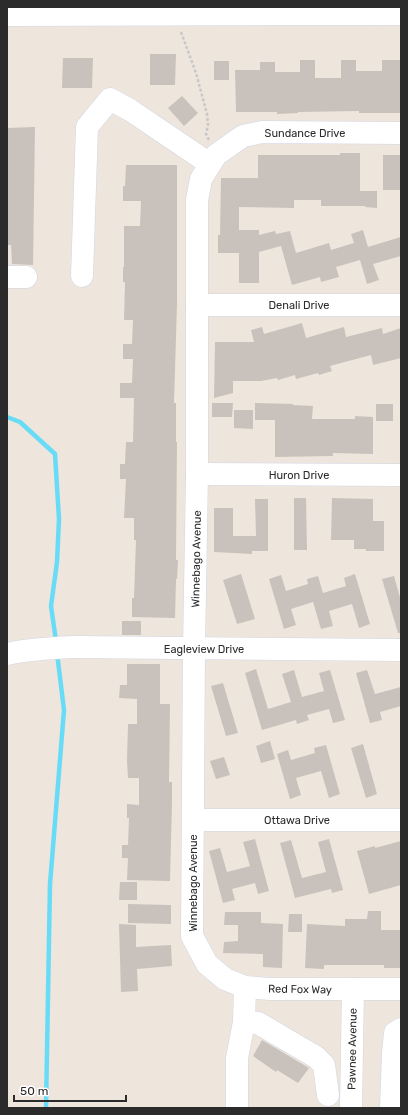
<svg xmlns="http://www.w3.org/2000/svg" width="408" height="1115" font-family="Rubik,sans-serif">
  <rect width="100%" height="100%" fill="#eee5dc"/>
  <g fill="none" stroke-linecap="round" stroke-linejoin="round">
    <g stroke="#68dcf7" stroke-width="4.5">
      <polyline points="7,417 20,422 55,454 59,519 57,562 51,606 56,641"/>
      <polyline points="46,1108 50,884 64,710 57,653"/>
    </g>
  </g>
  <g fill="#c9c2bc">
    <polygon points="150,54 176,54 175,85 150,85"/>
    <polygon points="63,58 93,58 92,88 62,88"/>
    <polygon points="300,60 315,60 315,78 341,78 341,60 356,60 356,71 382,71 382,60 401,60 401,113 359,113 359,111 298,112 298,113 277,114 277,112 236,112 235,70 260,70 260,62 275,62 275,72 300,72"/>
    <rect x="214" y="61" width="15" height="19"/>
    <polygon points="182,96 198,113 184,126 168,108"/>
    <polygon points="35,127 33,265 12,264 11,245 7,245 7,128"/>
    <polygon points="340,153 360,153 360,191 377,191 377,208 365,207 365,206 321,206 321,200 294,200 294,208 239,207 239,230 259,230 259,235 275,231 276,234 290,231 296,253 329,243 331,250 354,243 351,234 363,230 368,247 401,237 401,256 373,264 379,280 367,284 360,260 336,267 339,277 321,282 320,277 292,285 281,246 259,252 259,283 239,283 239,253 218,253 218,235 220,235 221,178 258,178 258,155 340,155"/>
    <rect x="383" y="155" width="18" height="35"/>
    <polygon points="126,165 177,165 177,304 174,403 176,403 176,442 177,442 176,560 178,560 177,579 176,579 175,618 132,617 132,598 134,598 136,540 134,540 134,518 124,518 126,479 120,479 120,464 125,464 126,442 133,442 134,398 120,398 120,383 132,383 133,359 123,359 123,344 132,344 133,320 124,320 125,282 123,282 123,267 124,267 124,226 140,226 141,201 123,201 123,186 125,186"/>
    <polygon points="302,323 306,338 344,327 346,337 382,328 383,334 401,328 401,358 373,365 371,355 330,366 332,371 319,375 318,373 296,379 295,375 278,380 277,378 261,381 233,381 233,393 214,398 215,342 254,342 251,330 262,327 264,334"/>
    <polygon points="212,403 233,403 232,417 212,417"/>
    <polygon points="255,403 293,404 293,405 313,406 312,419 355,419 355,416 373,417 373,454 333,453 333,456 275,457 275,420 255,420"/>
    <rect x="376" y="404" width="17" height="17"/>
    <polygon points="234,410 253,410 253,429 234,428"/>
    <polygon points="294,498 306,498 307,550 294,550"/>
    <polygon points="332,498 373,499 373,521 384,521 384,551 366,551 366,549 354,549 354,540 331,540"/>
    <polygon points="255,499 268,499 268,551 252,551 252,554 214,552 214,508 233,508 233,536 256,536"/>
    <polygon points="241,574 255,619 237,624 223,580"/>
    <polygon points="355,574 370,624 359,628 352,604 329,611 333,626 321,629 313,602 291,609 296,625 284,629 269,579 281,575 286,591 308,584 307,579 318,576 323,593 346,586 344,578"/>
    <polygon points="394,576 401,601 401,633 398,633 382,579"/>
    <rect x="122" y="621" width="19" height="14"/>
    <polygon points="127,664 160,664 160,704 170,704 169,782 172,782 172,802 170,881 127,880 128,858 122,858 122,845 128,845 129,818 127,818 127,804 139,805 139,778 128,778 127,761 128,724 137,724 137,699 119,698 120,685 127,685"/>
    <polygon points="256,669 268,709 291,702 282,674 294,670 302,697 324,691 319,673 330,670 345,720 333,723 329,709 307,715 309,720 297,724 296,720 262,730 245,673"/>
    <polygon points="367,670 375,694 401,687 401,706 380,712 382,720 370,723 356,673"/>
    <polygon points="223,683 238,733 226,736 211,686"/>
    <polygon points="270,741 275,759 261,763 256,746"/>
    <polygon points="363,744 377,794 366,798 351,748"/>
    <polygon points="326,745 340,794 329,798 321,771 296,778 301,795 290,799 277,754 288,750 291,760 315,753 314,748"/>
    <polygon points="224,757 230,775 216,779 210,761"/>
    <polygon points="255,839 269,891 258,894 255,883 232,889 235,900 223,903 209,851 220,848 227,872 250,866 243,842"/>
    <polygon points="329,839 343,890 332,893 331,889 295,898 280,843 291,840 302,878 326,872 318,842"/>
    <polygon points="401,841 401,885 369,894 357,851 375,846 375,848"/>
    <polygon points="120,882 137,882 137,900 119,900"/>
    <polygon points="128,904 171,905 171,924 128,923"/>
    <polygon points="368,911 381,911 381,930 401,930 401,968 384,968 384,965 324,965 324,969 305,968 307,924 345,926 345,919 367,919"/>
    <polygon points="225,912 261,912 261,923 283,924 282,968 263,967 263,954 223,953 224,942 238,941 238,925 224,925"/>
    <polygon points="289,914 302,914 302,932 288,932"/>
    <polygon points="119,924 136,925 136,947 171,945 172,966 137,969 138,991 121,992"/>
    <polygon points="262,1040 309,1068 298,1083 277,1070 276,1072 253,1056"/>
  </g>
  <g fill="none" stroke-linecap="round" stroke-linejoin="round">
    <defs>
      <g id="minor">
        <polyline points="7,15 401,14"/>
        <polyline points="401,133 262,132 243,136 216,155 201,179 197,200 197,474 194,649 192,936 207,964 225,979 245,987 270,989 401,989"/>
        <polyline points="82,276 87,127 110,99 130,110 210,164"/>
        <polyline points="7,277 26,277"/>
        <polyline points="197,305 401,305"/>
        <polyline points="197,474 401,475"/>
        <path d="M7 654C29 649 52 648 74 647L401 650"/>
        <polyline points="193,820 401,820"/>
        <polyline points="244,1022 258,1023 316,1057 324,1065 328,1095"/>
        <polyline points="237,1108 237,1058 244,1022 245,987"/>
        <polyline points="351,1108 353,989"/>
        <polyline points="391,1108 393,1053 395,1033 401,1029"/>
      </g>
    </defs>
    <use href="#minor" stroke="#d1d6e5" stroke-width="23"/>
    <polyline stroke="#c8c8c8" stroke-width="2.5" stroke-dasharray="3 2" stroke-linecap="butt" points="181,32 196,73 207,114 208,125 206,134 209,140"/>
    <use href="#minor" stroke="#fff" stroke-width="22"/>
  </g>
  <g text-anchor="middle" stroke-width="3.5" stroke-linejoin="round" paint-order="stroke">
    <g font-size="11" fill="#2b2b2b" stroke="#fff">
      <text x="305" y="137">Sundance Drive</text>
      <text x="299" y="309">Denali Drive</text>
      <text x="299" y="479">Huron Drive</text>
      <text transform="translate(196 559) rotate(-89)" y="4">Winnebago Avenue</text>
      <text x="204" y="653">Eagleview Drive</text>
      <text x="297" y="824">Ottawa Drive</text>
      <text transform="translate(193 883) rotate(-90)" y="4">Winnebago Avenue</text>
      <text transform="translate(300 989) rotate(1)" y="4">Red Fox Way</text>
      <text transform="translate(352 1049) rotate(-89)" y="4">Pawnee Avenue</text>
    </g>
  </g>
  <rect width="408" height="1115" fill="none" stroke="#2b2b2b" stroke-width="16"/>
  <path d="M14 1095v6h112v-6" fill="none" stroke="#2b2b2b" stroke-width="2"/>
  <text x="20" y="1095" font-size="12" fill="#2b2b2b" stroke="#ffffff" stroke-width="3" paint-order="stroke">50 m</text>
</svg>
